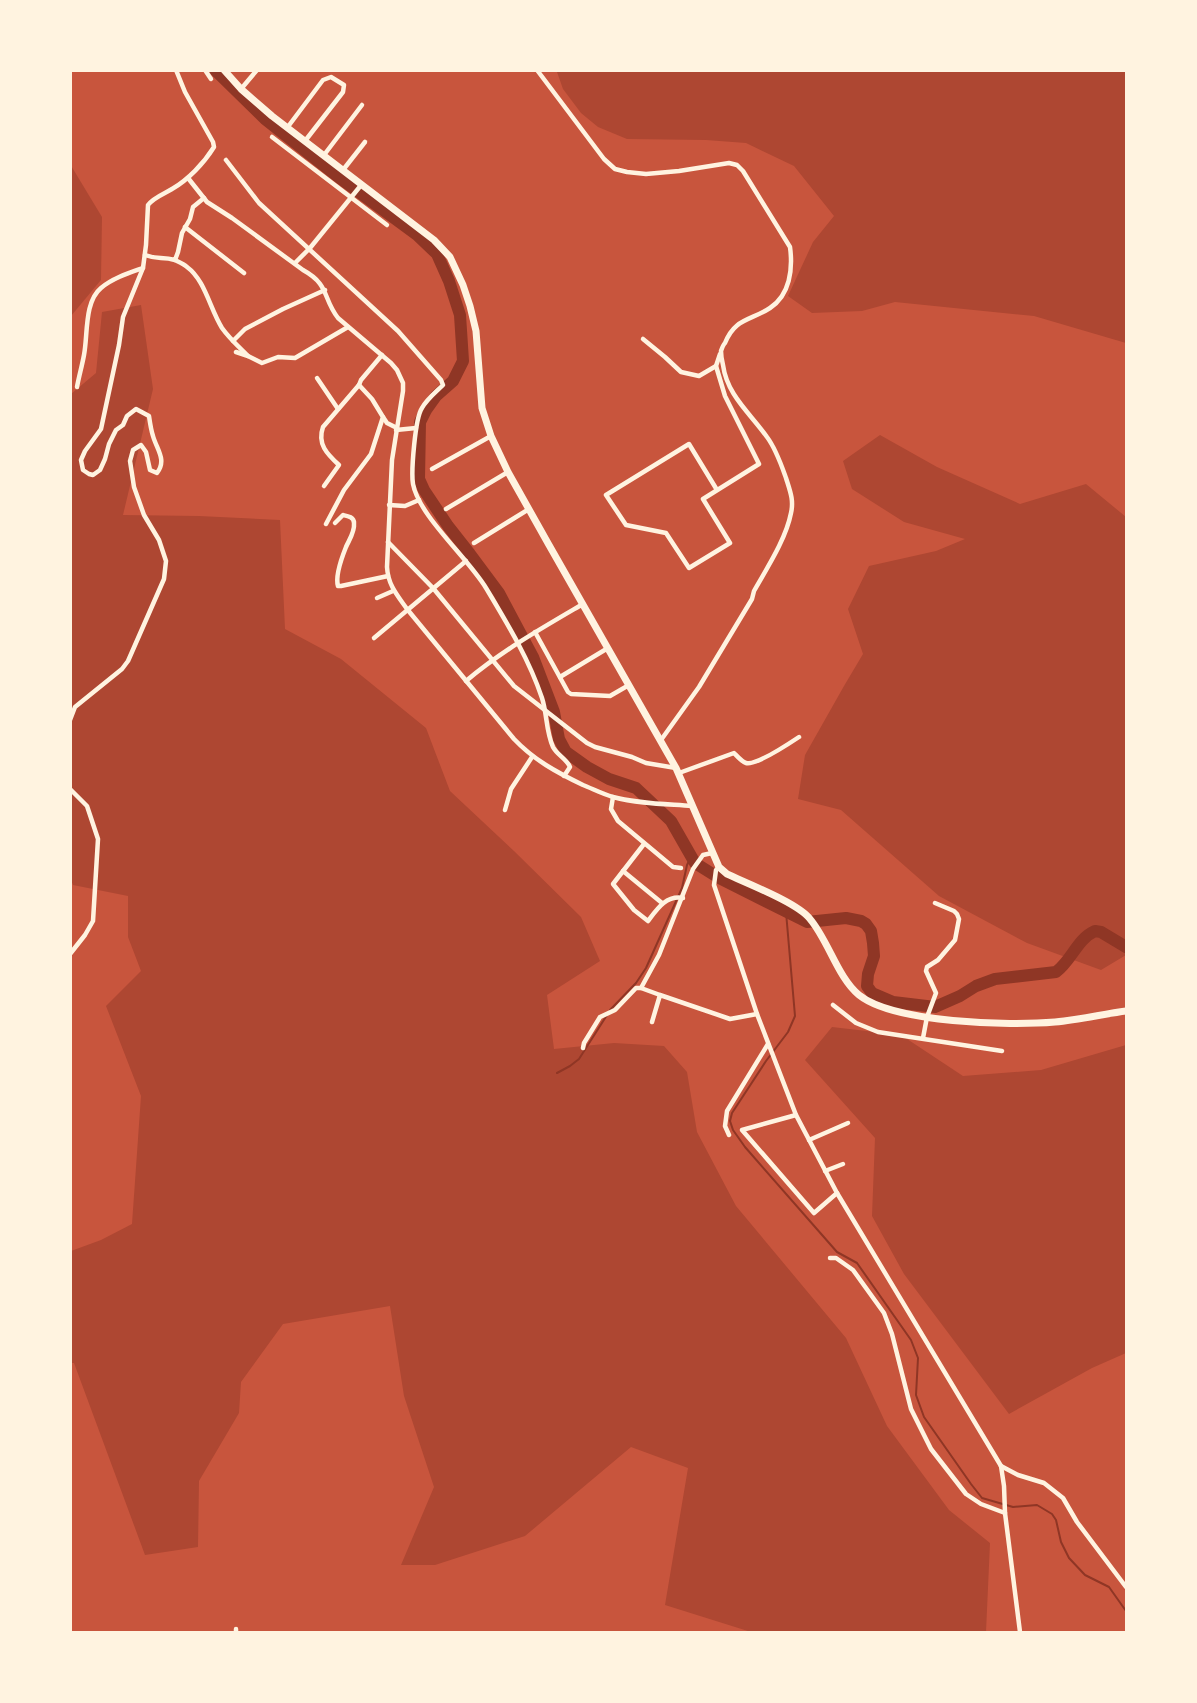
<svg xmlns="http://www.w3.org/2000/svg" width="1197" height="1703" font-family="'Fira Sans',sans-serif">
  <rect width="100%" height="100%" fill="#c8553d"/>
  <g fill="#ae4732">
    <polygon points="559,70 1126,71 1126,343 1034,316 895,302 862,311 812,313 788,296 813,242 834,216 794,166 746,143 706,140 627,139 598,127 581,113 563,89 557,72"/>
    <polygon points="70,164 102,217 101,280 71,316"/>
    <polygon points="141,305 153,389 123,515 199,516 280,520 285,629 341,659 426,728 450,791 514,851 581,917 600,961 547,995 554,1049 614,1043 664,1046 687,1072 697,1132 736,1206 846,1338 887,1426 949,1510 990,1543 986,1632 751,1632 665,1605 688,1468 631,1447 525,1536 435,1565 401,1565 434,1487 404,1396 390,1306 283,1324 241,1382 239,1413 199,1481 198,1547 145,1555 74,1363 71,1363 71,1251 101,1240 132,1224 141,1096 106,1006 141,971 128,937 128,896 73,885 71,880 71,394 96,373 102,312"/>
    <polygon points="880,435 937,467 1020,504 1086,484 1126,517 1126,955 1101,970 1027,943 939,896 841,810 798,799 805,755 844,686 863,654 848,609 869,566 936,551 965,539 904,522 852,489 843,461"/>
    <polygon points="832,1027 901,1035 963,1076 1041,1070 1126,1045 1126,1353 1092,1368 1009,1414 904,1274 872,1216 875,1138 805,1060"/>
  </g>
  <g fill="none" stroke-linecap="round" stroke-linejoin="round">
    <g stroke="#8f3625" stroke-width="2">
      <polyline points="786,912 795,1016 788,1032 766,1061 732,1113 730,1121 733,1130 745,1147 837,1252 857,1263 911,1340 918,1358 916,1395 924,1417 971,1484 982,1498 1013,1507 1037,1505 1052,1514 1056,1520 1061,1542 1069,1558 1085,1575 1109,1587 1126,1611"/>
      <polyline points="610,1010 636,983 646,968 682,888 687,865 691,857"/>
      <polyline points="557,1073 570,1066 579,1059 607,1015"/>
    </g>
    <path stroke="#8f3625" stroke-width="12" d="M215 70 265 119 341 179 417 235 437 254 449 281 460 315 463 361 453 381 436 396 426 410 420 422 419 479 424 490 448 526 470 554 499 593 533 657 554 712 559 739 566 752 587 767 609 779 636 788 671 821 695 863 719 878 807 922 846 918 861 921 866 924 871 931 873 943 874 956 868 974 867 986 872 993 893 1002 935 1007 960 996 976 986 995 979 1056 972C1072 960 1077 939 1095 931L1101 932 1126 947"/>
    <g stroke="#fff3e0" stroke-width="4.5">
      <polyline points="205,70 211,79"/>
      <path d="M537 70 604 159 615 169 627 172 646 174 679 171 729 163 737 165 743 171 790 247C793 269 790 295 770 308 750 321 735 318 725 343 723 345 722 348 721 351 721 355 722 361 723 365 727 395 750 413 767 437 776 449 781 464 786 478 790 491 794 500 791 513 786 539 767 568 754 591L752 599 699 687 661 740"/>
      <polyline points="241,89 257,70"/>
      <polyline points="287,128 323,80 331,77 344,85 343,92 305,141"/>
      <polyline points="272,137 387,225"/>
      <polyline points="324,155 362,105"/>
      <path d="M226 160 259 203 398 331 441 380 443 385C436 392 427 399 422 408 415 418 411 472 413 484 419 516 468 558 486 588 507 623 529 659 542 698 547 713 546 732 553 747 557 755 567 759 570 767L564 776"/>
      <polyline points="343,170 365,142"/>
      <path d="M188 178 207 202 232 218 303 270C330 285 322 297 338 318L391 363 397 370 403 383V391L392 460 387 567C388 585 397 595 407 609L514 739C534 760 556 772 583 785 593 789 603 794 613 797 639 804 666 804 692 806"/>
      <polyline points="185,227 244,273"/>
      <path d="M145 255C158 260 162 256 175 260L178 252 182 233 190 219 193 207 204 198"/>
      <path d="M175 260C179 262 184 264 187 267 205 280 210 309 222 328 229 338 239 347 248 356"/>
      <polyline points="295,263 310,248 362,184"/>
      <polyline points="643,339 665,357 681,372 699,376 716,366"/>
      <polyline points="233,341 245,329 283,309 325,290"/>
      <polyline points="236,352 248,356 262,363 278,357 295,358 348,327"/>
      <polyline points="317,378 338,409"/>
      <path d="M77 387C79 376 82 366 84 355 88 335 84 302 101 288 113 278 129 273 143 268"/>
      <polyline points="383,417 387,423 397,428"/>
      <polyline points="396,430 416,428"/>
      <polyline points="432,469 491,436"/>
      <path d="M324 486 339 465C327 454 317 444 323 427L359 385 361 380 382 355"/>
      <polyline points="717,490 689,444 606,495 626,525 666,533 689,568 730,543 703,499 759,464 725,396 716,366 720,354"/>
      <polyline points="389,505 405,506 419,500"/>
      <polyline points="446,509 508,472"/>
      <path d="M335 523 343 515C348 516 354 517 354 523 355 532 349 540 346 547 342 557 335 576 338 586H341L388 576"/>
      <polyline points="326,524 344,490 371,454 383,417 372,399 359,385"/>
      <polyline points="388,542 433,588 514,686 587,743 595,747 632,757 646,763 676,768"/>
      <polyline points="474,543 529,509"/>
      <polyline points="377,598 393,591"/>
      <polyline points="535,632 568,692 571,694 610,696 629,685"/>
      <polyline points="374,638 466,561"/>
      <polyline points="560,677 608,648"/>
      <path d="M466 681C503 650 542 628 583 604"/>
      <path d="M70 720 75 707 122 669 128 661 164 579 166 561 159 540 144 515 134 487 130 461 133 450 141 445 146 452 150 470 157 473C167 460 157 450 153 436 151 430 150 423 149 416L136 409 127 416 123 425 116 430 109 444 105 459 100 470 93 475 89 474 83 470 81 460 85 451 101 429 119 345 123 317 143 268 146 245 148 205C154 197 164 194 172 189 188 180 204 163 214 147L213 142 185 92 176 70"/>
      <path d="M679 773 734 753C737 756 742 762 746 763 755 766 790 743 799 737"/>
      <polyline points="70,789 87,806 98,839 93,921 85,935 70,954"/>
      <polyline points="613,797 611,809 618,821 673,867 681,868"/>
      <polyline points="505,810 511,789 532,757"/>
      <path d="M644 844 613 884 634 910 648 921C657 909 666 895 683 898"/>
      <polyline points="719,867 716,870 714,885 757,1014 796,1115 837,1193 1001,1466 1004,1486 1005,1513 1020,1632"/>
      <polyline points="623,871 662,903"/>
      <polyline points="641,988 660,995"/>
      <polyline points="833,1005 856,1023 878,1032 1002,1051"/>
      <polyline points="652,1022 660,995 730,1019 757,1014"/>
      <polyline points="923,1038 927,1017 936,993 926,971 927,967 938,960 955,940 959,919 957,914 954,911 935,903"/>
      <polyline points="583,1048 584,1043 600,1017 615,1010 636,988 641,988 659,955 693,869 703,855 712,853"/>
      <polyline points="796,1115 742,1130 814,1213 837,1193"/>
      <polyline points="729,1135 725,1126 727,1111 768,1044"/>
      <polyline points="809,1140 848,1123"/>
      <polyline points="825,1171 843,1164"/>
      <polyline points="830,1258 836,1258 853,1270 884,1313 892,1334 911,1409 931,1449 966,1494 981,1504 1005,1513"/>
      <polyline points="1001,1466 1018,1475 1044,1483 1063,1498 1077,1522 1126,1587"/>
      <polyline points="236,1632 236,1629"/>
    </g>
    <path stroke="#fff3e0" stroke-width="7" d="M224 70 241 89 272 116 434 240 450 257 463 285 470 306 476 331 482 408 491 436 508 472 549 545 676 768 719 867 727 874C746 883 798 903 810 919 828 940 838 978 859 995 894 1023 1009 1026 1055 1022 1079 1020 1103 1014 1126 1011"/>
  </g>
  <rect width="1197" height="1703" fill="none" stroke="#fff3e0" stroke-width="144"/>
</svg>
